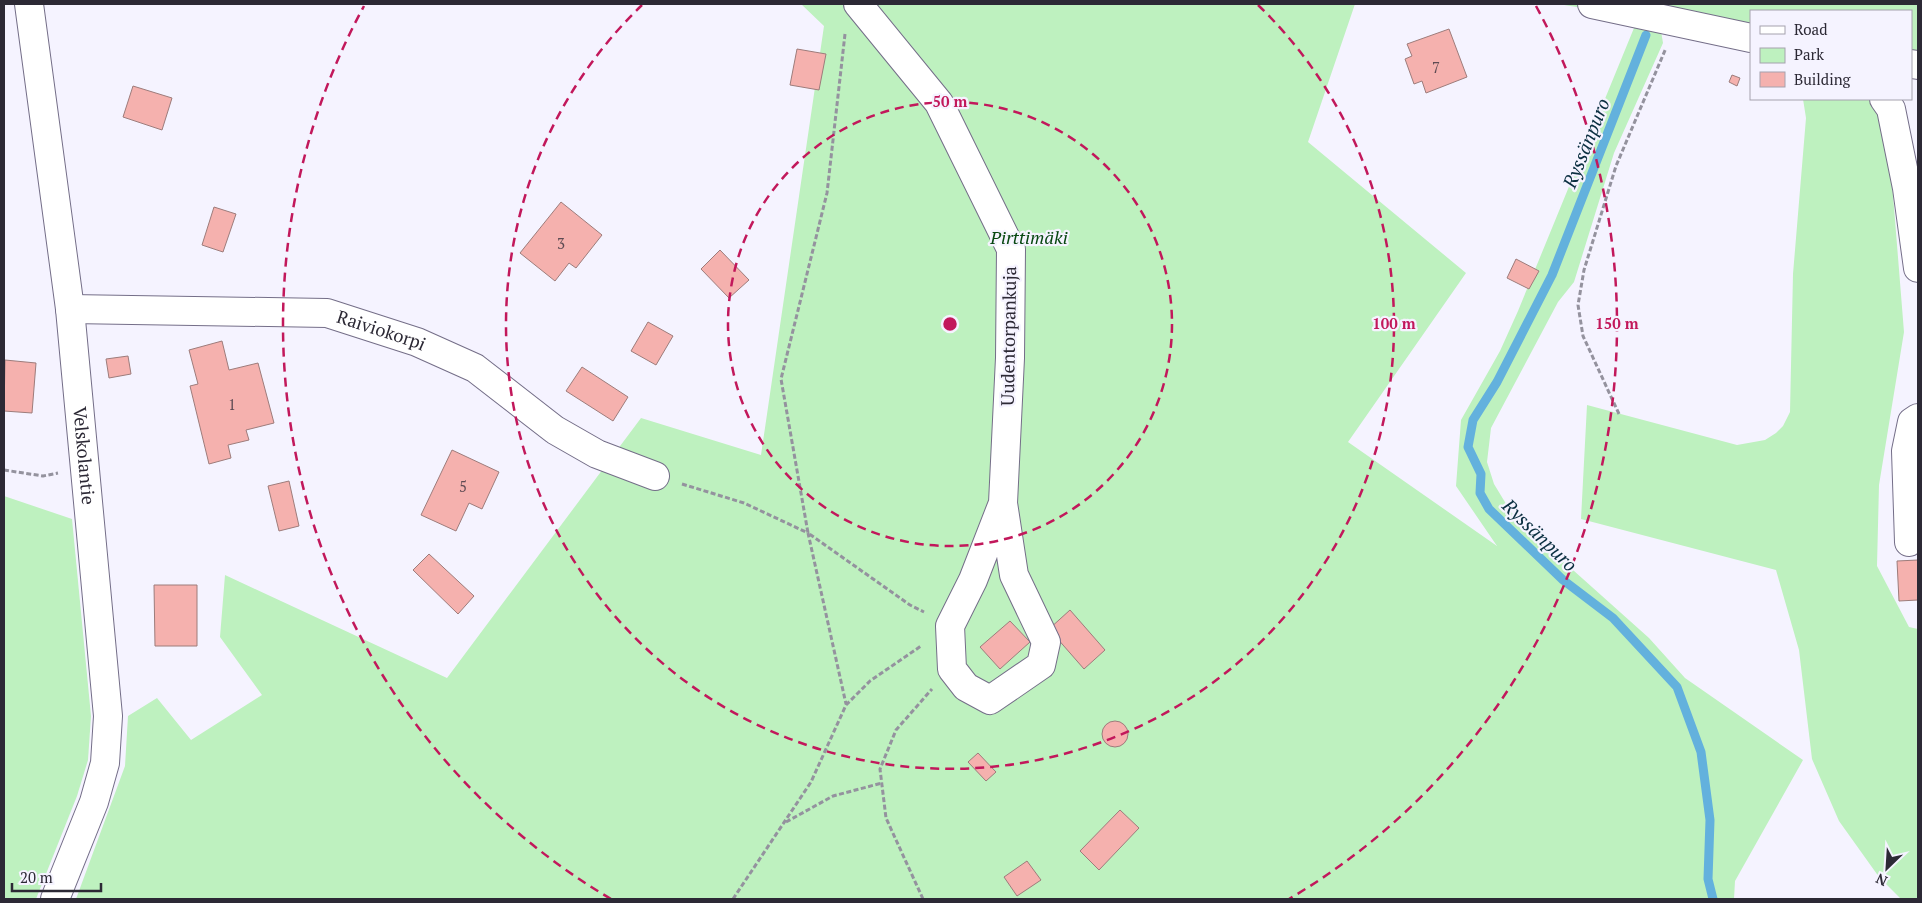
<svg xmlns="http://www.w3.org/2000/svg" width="1922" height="903" font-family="'PT Serif',serif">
  <rect width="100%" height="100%" fill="#f5f3ff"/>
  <g fill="#bef1bf">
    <polygon points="801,4 1355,4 1308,142 1466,273 1348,442 1497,546 1456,486 1461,420 1500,351 1518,311 1634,28 1652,26 1661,31 1663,43 1614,153 1574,282 1558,302 1491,428 1487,462 1494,484 1511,512 1545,545 1649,638 1685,678 1803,760 1735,881 1734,899 76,899 125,766 128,716 157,698 191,740 262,695 220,637 225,575 447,678 641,418 761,455 824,26"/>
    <polygon points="1558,4 1918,4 1918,62 1911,61 1911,11 1751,11 1751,35"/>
    <polygon points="1803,99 1871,99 1884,118 1891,170 1904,332 1879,485 1877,566 1909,627 1918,629 1918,899 1901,899 1879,877 1839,821 1812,759 1799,650 1776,570 1581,519 1587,405 1737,445 1765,440 1776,433 1783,426 1790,412 1793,274 1806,118"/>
    <polygon points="4,496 72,519 91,716 88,760 77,796 36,899 4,899"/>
  </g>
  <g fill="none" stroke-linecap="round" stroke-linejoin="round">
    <polyline stroke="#63b1dd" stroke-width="9" points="1646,35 1552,275 1497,382 1473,420 1468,447 1481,474 1480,493 1489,509 1563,580 1613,618 1677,687 1701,752 1710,820 1708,879 1713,899"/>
  </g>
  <g fill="#f5b1ae" stroke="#9d7c7b">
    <polygon points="1449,29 1467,77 1426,93 1422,81 1414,84 1405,59 1412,56 1407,44"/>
    <polygon points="797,49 826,54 819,90 790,85"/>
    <polygon points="1732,75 1740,78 1737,86 1729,82"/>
    <polygon points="133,86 172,98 162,130 123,117"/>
    <polygon points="561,202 602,235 576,268 569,263 555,281 520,253"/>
    <polygon points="214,207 236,214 223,252 202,245"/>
    <polygon points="720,250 749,280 729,298 701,269"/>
    <polygon points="1516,259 1539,271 1529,289 1507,278"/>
    <polygon points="648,322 673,336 656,365 631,351"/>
    <polygon points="222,341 229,370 258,363 274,423 246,430 249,440 228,445 231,458 209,464 190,386 198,384 189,350"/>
    <polygon points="128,356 131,374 109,378 106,359"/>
    <polygon points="5,360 36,363 32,413 4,411"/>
    <polygon points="582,367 628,397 613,421 566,391"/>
    <polygon points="452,450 499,472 482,509 469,503 456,531 421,515"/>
    <polygon points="289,481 299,526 279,531 268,486"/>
    <polygon points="429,554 474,596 458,614 413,570"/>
    <polygon points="1918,560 1918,600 1899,601 1897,561"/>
    <polygon points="154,585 197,585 197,646 155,646"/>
    <polygon points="1070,610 1105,650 1084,669 1049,629"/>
    <polygon points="1010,621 1030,642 1000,669 980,647"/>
    <circle cx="1115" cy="734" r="13"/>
    <polygon points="978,753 996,772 986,781 968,762"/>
    <polygon points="1120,810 1139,828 1099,870 1080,851"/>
    <polygon points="1027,861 1041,880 1017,896 1004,877"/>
  </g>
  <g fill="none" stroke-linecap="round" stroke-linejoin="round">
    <defs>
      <g id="minor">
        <path id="s1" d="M29 4 70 309 108 716 105 763 94 802 55 899"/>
        <polyline points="858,4 939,103 1011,249 1010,358 1003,503 1014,575 1046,642 1041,665 990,700 966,687 952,669 950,626 973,580 1003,503"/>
        <polyline points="1592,4 1751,38"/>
        <polyline points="1911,64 1918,65"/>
        <polyline points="1884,99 1891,109 1907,188 1918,268"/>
        <path id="s2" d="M70 309 327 313 417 342 475 368 555 430 597 454 655 476"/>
        <polyline points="1909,542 1906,451 1912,422 1918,418"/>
      </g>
    </defs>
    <use href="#minor" stroke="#746e88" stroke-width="30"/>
    <g stroke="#94929e" stroke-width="3" stroke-dasharray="5 2.5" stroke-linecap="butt">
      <polyline points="845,34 827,193 781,379 808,533 910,605 924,612"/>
      <polyline points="1619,414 1583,336 1578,305 1584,270 1616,166 1666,48"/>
      <polyline points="4,470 43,476 58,473"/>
      <polyline points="682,484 744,503 808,533 846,704"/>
      <polyline points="786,822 833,796 882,783"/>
      <polyline points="733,899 811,782 846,705 870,681 921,646"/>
      <polyline points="923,899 886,818 880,769 896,730 932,689"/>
    </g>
    <use href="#minor" stroke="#fff" stroke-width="28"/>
  </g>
  <g fill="none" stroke="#c2185b" stroke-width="2.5" stroke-dasharray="9 6">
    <circle cx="950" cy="324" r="222"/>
    <path d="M1258 5A444 444 0 1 1 642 5"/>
    <path d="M611 899A667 667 0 0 1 364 6M1536 6A667 667 0 0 1 1289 899"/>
  </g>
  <g text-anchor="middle" stroke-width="4.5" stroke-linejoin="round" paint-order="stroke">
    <g font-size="15" fill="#5e4b53">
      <text x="1436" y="73">7</text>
      <text x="561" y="249">3</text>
      <text x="232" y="410">1</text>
      <text x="463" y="492">5</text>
    </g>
    <g font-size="18" font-style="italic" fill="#074711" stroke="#f5f3ff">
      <text x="1029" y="244">Pirttimäki</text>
    </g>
    <g font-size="18" fill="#2c2935" stroke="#f5f3ff">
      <text dy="6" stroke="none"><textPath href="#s2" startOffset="314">Raiviokorpi</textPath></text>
      <text transform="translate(1009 336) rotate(-89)" y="6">Uudentorpankuja</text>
      <text dy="6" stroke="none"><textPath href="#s1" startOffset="455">Velskolantie</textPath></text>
    </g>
    <g font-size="19" font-style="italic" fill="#0a2e40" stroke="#f5f3ff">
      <text transform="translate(1586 143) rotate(-68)" y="7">Ryssänpuro</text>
      <text transform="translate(1540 535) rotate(44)" y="7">Ryssänpuro</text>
    </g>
  </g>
  <circle cx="950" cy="324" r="8" fill="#c2185b" stroke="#f5f3ff" stroke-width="2.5"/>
  <g font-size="15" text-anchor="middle" font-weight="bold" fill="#c2185b" stroke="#f5f3ff" stroke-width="4.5" stroke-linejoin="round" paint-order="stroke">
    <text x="950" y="107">50 m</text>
    <text x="1394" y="329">100 m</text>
    <text x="1617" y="329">150 m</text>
  </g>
  <rect width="1922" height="903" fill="none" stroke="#2c2935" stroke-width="10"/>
  <rect x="1750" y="10" width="162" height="90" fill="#f5f3ff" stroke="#a5a2ae"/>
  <rect x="1760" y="26" width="25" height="8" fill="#ffffff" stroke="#a5a2ae"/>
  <text x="1794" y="35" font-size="15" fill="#2c2935">Road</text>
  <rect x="1760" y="48" width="25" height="15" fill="#bef1bf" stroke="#a5a2ae"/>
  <text x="1794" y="60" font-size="15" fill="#2c2935">Park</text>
  <rect x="1760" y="72" width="25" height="15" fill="#f5b1ae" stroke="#a5a2ae"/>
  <text x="1794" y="85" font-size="15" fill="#2c2935">Building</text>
  <g transform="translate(1887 868) rotate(205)" stroke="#f5f3ff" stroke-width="4" paint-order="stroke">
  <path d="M0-4L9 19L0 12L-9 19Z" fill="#2c2935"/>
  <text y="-8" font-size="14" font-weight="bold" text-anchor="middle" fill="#2c2935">N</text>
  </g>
  <path d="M12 883v8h89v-8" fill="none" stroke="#2c2935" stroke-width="2.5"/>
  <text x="20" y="883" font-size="15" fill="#2c2935" stroke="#f5f3ff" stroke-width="4" paint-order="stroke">20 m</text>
</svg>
